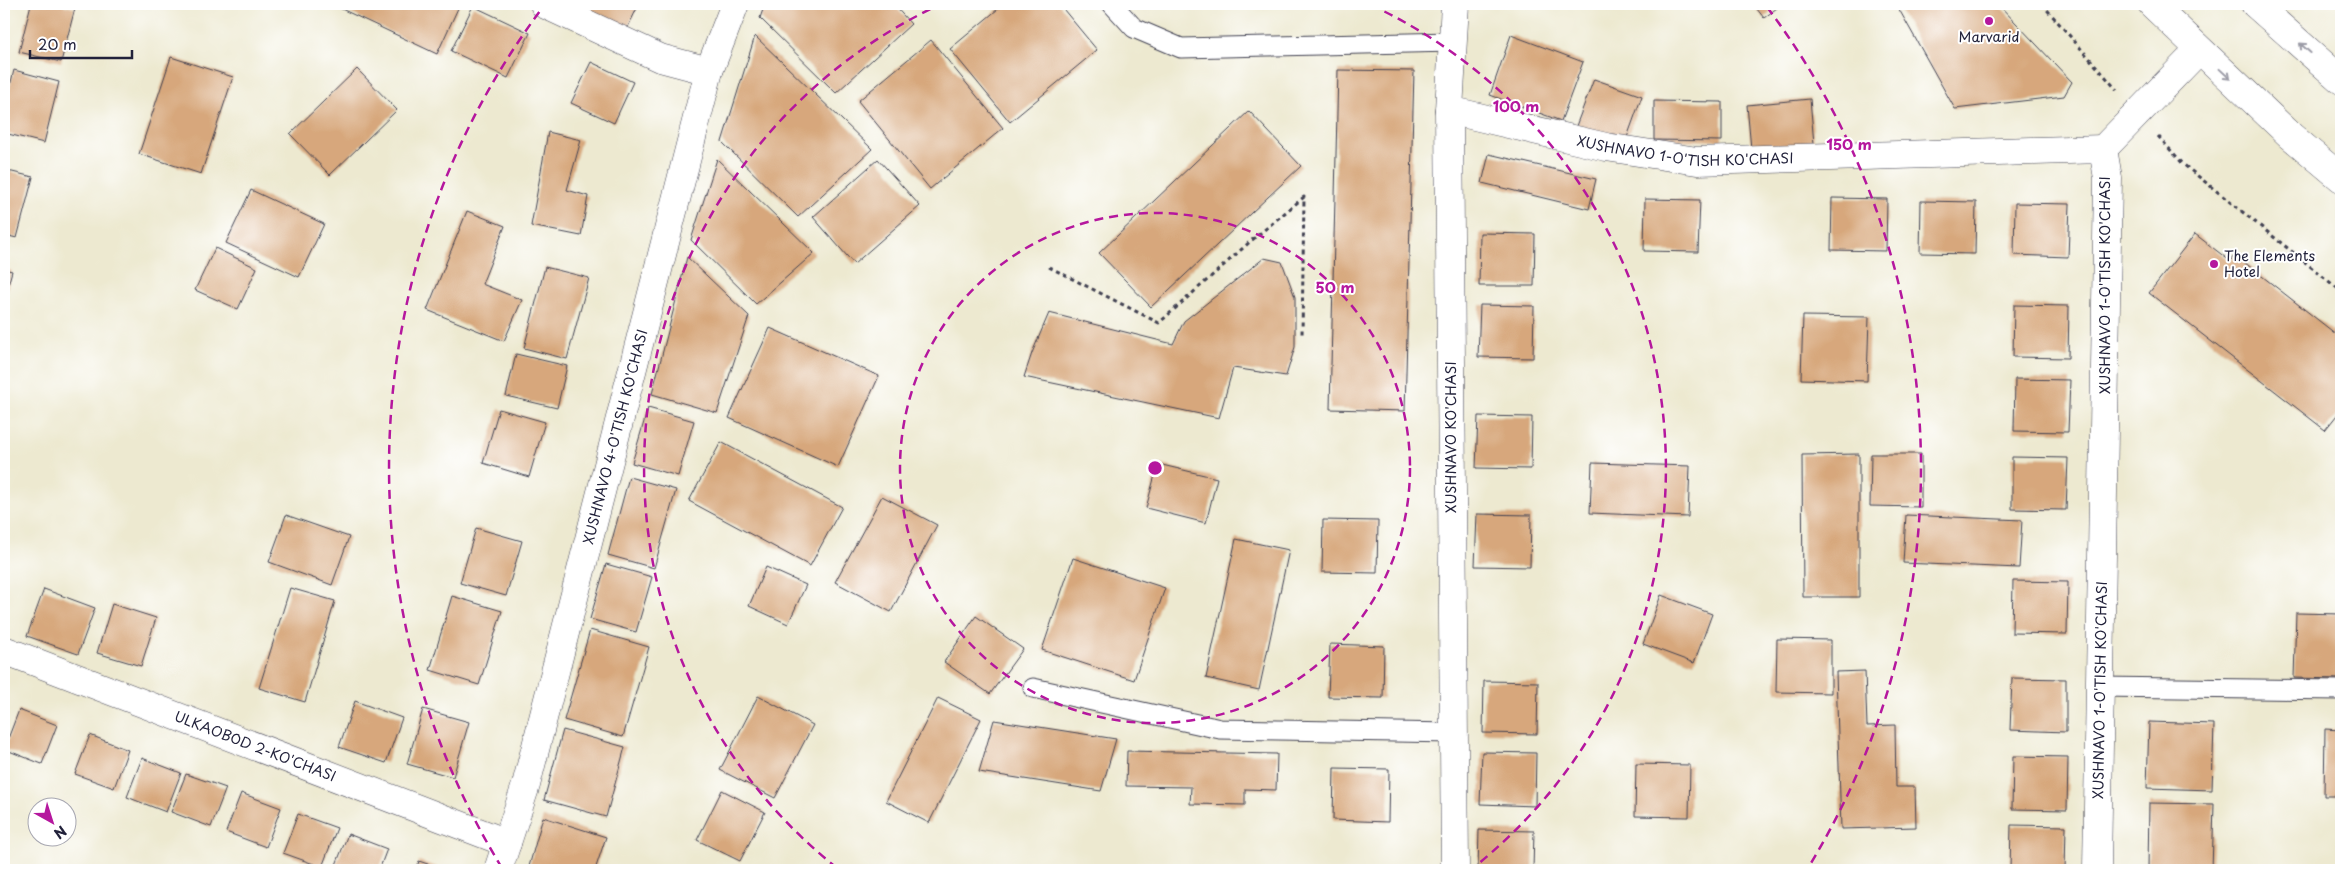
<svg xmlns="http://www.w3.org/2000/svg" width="2345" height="874" font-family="'Playpen Sans',sans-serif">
  <rect width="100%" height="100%" fill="#fff"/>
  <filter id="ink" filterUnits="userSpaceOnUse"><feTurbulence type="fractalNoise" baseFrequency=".02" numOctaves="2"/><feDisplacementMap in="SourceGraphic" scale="10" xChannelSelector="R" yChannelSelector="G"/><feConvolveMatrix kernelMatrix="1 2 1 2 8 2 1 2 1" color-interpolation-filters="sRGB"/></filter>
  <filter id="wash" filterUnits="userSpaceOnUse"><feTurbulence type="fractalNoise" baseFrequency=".0096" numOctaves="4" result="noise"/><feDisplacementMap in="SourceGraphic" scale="20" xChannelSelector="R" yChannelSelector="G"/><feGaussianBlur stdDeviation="1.12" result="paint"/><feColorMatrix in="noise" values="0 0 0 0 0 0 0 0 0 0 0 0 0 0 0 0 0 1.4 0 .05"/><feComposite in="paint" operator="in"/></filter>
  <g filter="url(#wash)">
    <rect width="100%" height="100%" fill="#ede9d0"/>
    <g id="blocks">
      <g fill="#d7a77b">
        <polygon points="31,4 58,4 75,8 61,62 19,52"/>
        <polygon points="331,4 454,4 459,6 437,54"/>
        <polygon points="573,4 639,4 627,29"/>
        <polygon points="765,4 893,4 911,24 836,93 760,18"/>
        <polygon points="1004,4 1059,4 1097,50 1010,122 950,49"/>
        <polygon points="1753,4 1782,4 1764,18"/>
        <polygon points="1896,4 1998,4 2072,82 2064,96 1955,109"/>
        <polygon points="473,6 530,33 508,78 451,51"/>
        <polygon points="1511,35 1583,62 1561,121 1490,95"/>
        <polygon points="755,36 872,149 798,217 722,142"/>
        <polygon points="931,40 1003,128 930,189 858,101"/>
        <polygon points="171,57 233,77 201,174 139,154"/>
        <polygon points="591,62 633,82 614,123 571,103"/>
        <polygon points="357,69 397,110 330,175 290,134"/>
        <polygon points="14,70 59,82 44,143 4,133 4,110"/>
        <polygon points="1338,70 1414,71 1405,411 1330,409"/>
        <polygon points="1594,79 1642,96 1625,143 1576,126"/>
        <polygon points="1810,99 1814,144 1751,149 1747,105"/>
        <polygon points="1654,101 1722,102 1722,141 1654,140"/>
        <polygon points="1249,111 1301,166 1151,307 1099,253"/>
        <polygon points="548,132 581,140 567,190 588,196 581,236 531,226"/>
        <polygon points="1489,154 1596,179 1589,209 1482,183"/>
        <polygon points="717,159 814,253 756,304 691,240"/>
        <polygon points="878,159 920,206 854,264 813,217"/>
        <polygon points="4,170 33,177 17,238 4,235"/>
        <polygon points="251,190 324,224 299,277 226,243"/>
        <polygon points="1832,198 1887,199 1886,251 1831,250"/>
        <polygon points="1645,199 1700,200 1698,252 1644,251"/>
        <polygon points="1921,201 1976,202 1975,254 1920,253"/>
        <polygon points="2015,203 2070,204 2068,257 2014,255"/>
        <polygon points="467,211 505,226 482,284 522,300 504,341 427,310"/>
        <polygon points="1480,233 1535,234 1534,286 1479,286"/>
        <polygon points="2195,234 2230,261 2235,255 2341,338 2341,410 2325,430 2149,293"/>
        <polygon points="215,248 257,268 238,309 195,290"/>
        <polygon points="687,257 749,316 717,413 652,394"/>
        <polygon points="1264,258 1282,262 1295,297 1295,347 1286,376 1233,368 1219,418 1024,377 1032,353 1049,313 1173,344 1184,321"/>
        <polygon points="545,267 589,278 567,359 524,348"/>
        <polygon points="4,269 12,271 4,300"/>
        <polygon points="1480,305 1534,306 1533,358 1478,357"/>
        <polygon points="2014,305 2069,306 2068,358 2013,357"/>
        <polygon points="1803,316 1869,317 1867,381 1801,379"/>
        <polygon points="770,328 879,376 838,467 729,418"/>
        <polygon points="516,354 567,366 557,408 506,396"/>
        <polygon points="2015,379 2070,380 2068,432 2014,431"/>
        <polygon points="648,408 694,421 678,476 632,463"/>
        <polygon points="499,409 545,422 529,477 483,463"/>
        <polygon points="1478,416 1532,417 1531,469 1476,468"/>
        <polygon points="721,442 842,507 810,566 689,501"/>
        <polygon points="1859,454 1859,597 1803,597 1802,455"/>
        <polygon points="1871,454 1921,454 1921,507 1870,506"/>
        <polygon points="2012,457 2068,458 2066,510 2012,509"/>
        <polygon points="1592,463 1690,466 1688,517 1590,513"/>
        <polygon points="1158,464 1217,478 1206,523 1146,508"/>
        <polygon points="629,477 676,490 654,568 608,555"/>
        <polygon points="882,496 937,525 891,612 835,582"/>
        <polygon points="1477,514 1531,515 1530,567 1475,566"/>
        <polygon points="286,515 349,537 332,585 269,562"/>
        <polygon points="1906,515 2022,520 2019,568 1903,563"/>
        <polygon points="1323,520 1378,521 1377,573 1322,572"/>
        <polygon points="476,528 522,541 506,596 460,583"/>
        <polygon points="1236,539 1289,550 1259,690 1206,678"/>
        <polygon points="1073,558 1165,588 1134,680 1042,650"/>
        <polygon points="606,564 652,577 636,632 590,619"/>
        <polygon points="766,567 806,585 788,624 749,606"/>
        <polygon points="2013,581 2068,582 2067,634 2012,633"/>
        <polygon points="290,588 335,601 305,702 259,688"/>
        <polygon points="44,589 95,608 78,654 27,636"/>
        <polygon points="1661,595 1712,614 1694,663 1643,644"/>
        <polygon points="452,596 502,611 479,685 430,670"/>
        <polygon points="112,604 156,618 141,666 97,653"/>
        <polygon points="2296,613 2341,614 2341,679 2294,678"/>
        <polygon points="976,616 1023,649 990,694 944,662"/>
        <polygon points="590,630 649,647 623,737 564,720"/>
        <polygon points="1777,639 1831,640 1831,693 1776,692"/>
        <polygon points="1330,644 1384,646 1383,698 1328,697"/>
        <polygon points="1865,671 1867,726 1895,725 1896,787 1915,787 1916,827 1841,829 1836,672"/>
        <polygon points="2012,678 2066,679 2066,732 2010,730"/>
        <polygon points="1484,681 1538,682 1537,734 1483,733"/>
        <polygon points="758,696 813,725 775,798 720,770"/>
        <polygon points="938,698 981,719 929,823 886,801"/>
        <polygon points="355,701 402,718 386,763 339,747"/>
        <polygon points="423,709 469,722 453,777 407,764"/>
        <polygon points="19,710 57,725 42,764 4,749"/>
        <polygon points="994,720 1116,739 1101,791 979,772"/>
        <polygon points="2149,722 2214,724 2212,790 2147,788"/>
        <polygon points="2325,729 2341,730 2341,796 2324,796"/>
        <polygon points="563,730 625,747 606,817 544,800"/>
        <polygon points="90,735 128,750 114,788 75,774"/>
        <polygon points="1127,751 1277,754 1276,790 1245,789 1245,805 1190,804 1191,787 1126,786"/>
        <polygon points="1482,752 1536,753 1535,806 1480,804"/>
        <polygon points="2013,756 2068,757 2067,810 2012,809"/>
        <polygon points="142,758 181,773 166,812 127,797"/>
        <polygon points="1636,764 1690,765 1689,817 1635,816"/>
        <polygon points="1334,768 1389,769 1388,822 1333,820"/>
        <polygon points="186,774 226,788 211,827 171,812"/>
        <polygon points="722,790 765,812 740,861 697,840"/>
        <polygon points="241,793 281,808 266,847 226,832"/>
        <polygon points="2149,803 2214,804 2212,870 2148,869"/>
        <polygon points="298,814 337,828 322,867 283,853"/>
        <polygon points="543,817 606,837 595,870 528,870"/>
        <polygon points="2011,825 2066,826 2065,870 2010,870"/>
        <polygon points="1479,830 1534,831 1533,870 1478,870"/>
        <polygon points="348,834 387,849 379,870 334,870"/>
        <polygon points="419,861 445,870 416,870"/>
      </g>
    </g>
  </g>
  <g filter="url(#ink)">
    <use href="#blocks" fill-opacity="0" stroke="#404051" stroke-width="1"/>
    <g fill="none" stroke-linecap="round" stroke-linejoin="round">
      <defs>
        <g id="service">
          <polyline points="1112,4 1134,28 1181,48 1453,42"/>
          <polyline points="2100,687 2341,690"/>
          <polyline points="1033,688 1220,729 1453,733"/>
        </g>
        <g id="minor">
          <polyline points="544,4 660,58 709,71"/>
          <path id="s1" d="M1449 110 1606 147 1697 161 2103 149 2108 178 2097 870"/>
          <polyline points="2103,149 2199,50"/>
          <path id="s2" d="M4 650 507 843"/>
          <path id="s3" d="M498 870 526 785 709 71 735 4"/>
          <polyline points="1455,870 1449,110 1455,4"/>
        </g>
        <g id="primary">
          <polyline points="2152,4 2291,136 2341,178"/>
          <polyline points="2255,4 2341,80"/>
        </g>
      </defs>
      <use href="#service" stroke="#404051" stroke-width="21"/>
      <use href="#minor" stroke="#404051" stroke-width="29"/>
      <use href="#primary" stroke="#404051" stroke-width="29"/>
      <g stroke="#404051" stroke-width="3" stroke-dasharray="4 4" stroke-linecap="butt">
        <polyline points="2042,4 2117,90"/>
        <polyline points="2158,136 2184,165 2341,291"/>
        <polyline points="1049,267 1159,323 1252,240 1304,197 1302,336"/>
      </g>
      <use href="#service" stroke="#fff" stroke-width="19"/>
      <use href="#minor" stroke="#fff" stroke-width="28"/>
      <use href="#primary" stroke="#fff" stroke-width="28"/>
    </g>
    <defs><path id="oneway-shaft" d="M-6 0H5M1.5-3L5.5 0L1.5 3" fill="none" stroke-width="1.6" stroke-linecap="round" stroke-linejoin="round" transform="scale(1.25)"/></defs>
    <g stroke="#9c9ca7">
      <use href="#oneway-shaft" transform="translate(2305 48) rotate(-138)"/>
      <use href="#oneway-shaft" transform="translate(2225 74) rotate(43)"/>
    </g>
  </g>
  <g fill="none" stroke="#b5179e" stroke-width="2.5" stroke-dasharray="9 6">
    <circle cx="1155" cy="468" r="255"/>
    <path d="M837 868A511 511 0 0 1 939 5M1371 5A511 511 0 0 1 1473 868"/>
    <path d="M502 868A766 766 0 0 1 543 7M1767 7A766 766 0 0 1 1808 868"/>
  </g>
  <g fill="#b5179e" stroke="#fff" stroke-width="2">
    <circle cx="1989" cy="21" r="5"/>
    <circle cx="2214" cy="264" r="5"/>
  </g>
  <g text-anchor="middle" stroke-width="4" stroke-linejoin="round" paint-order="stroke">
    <g font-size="14" fill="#22223b" stroke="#fff">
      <text x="1989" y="42">Marvarid</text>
      <text x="2224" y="261" text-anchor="start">The Elements<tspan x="2224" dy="16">Hotel</tspan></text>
    </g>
    <g font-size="14" fill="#22223b" stroke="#fff">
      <text dy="5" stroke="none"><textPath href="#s1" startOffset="241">XUSHNAVO 1-O'TISH KO'CHASI</textPath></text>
      <text transform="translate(2105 285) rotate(-90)" y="5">XUSHNAVO 1-O'TISH KO'CHASI</text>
      <text dy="5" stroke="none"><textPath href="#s3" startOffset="449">XUSHNAVO 4-O'TISH KO'CHASI</textPath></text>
      <text transform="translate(1451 437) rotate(-90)" y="5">XUSHNAVO KO'CHASI</text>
      <text transform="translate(2100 690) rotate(-89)" y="5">XUSHNAVO 1-O'TISH KO'CHASI</text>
      <text dy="5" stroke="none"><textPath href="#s2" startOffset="269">ULKAOBOD 2-KO'CHASI</textPath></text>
    </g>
  </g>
  <circle cx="1155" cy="468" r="8" fill="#b5179e" stroke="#fff" stroke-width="2.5"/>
  <g font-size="15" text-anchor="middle" font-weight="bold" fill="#b5179e" stroke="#fff" stroke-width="4" stroke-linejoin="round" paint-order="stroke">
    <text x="1516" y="112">100 m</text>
    <text x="1849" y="150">150 m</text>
    <text x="1335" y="293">50 m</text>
  </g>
  <rect width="2345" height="874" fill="none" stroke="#fff" stroke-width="20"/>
  <g transform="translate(52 822) rotate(141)"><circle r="24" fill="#ffffff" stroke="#a7a7b1"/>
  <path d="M0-4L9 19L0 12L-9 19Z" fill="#b5179e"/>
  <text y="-8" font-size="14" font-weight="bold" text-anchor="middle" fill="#22223b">N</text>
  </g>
  <path d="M30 50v8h102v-8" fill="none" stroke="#22223b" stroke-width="2.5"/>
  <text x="38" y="50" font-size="15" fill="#22223b" stroke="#ffffff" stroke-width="4" paint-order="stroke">20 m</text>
</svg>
